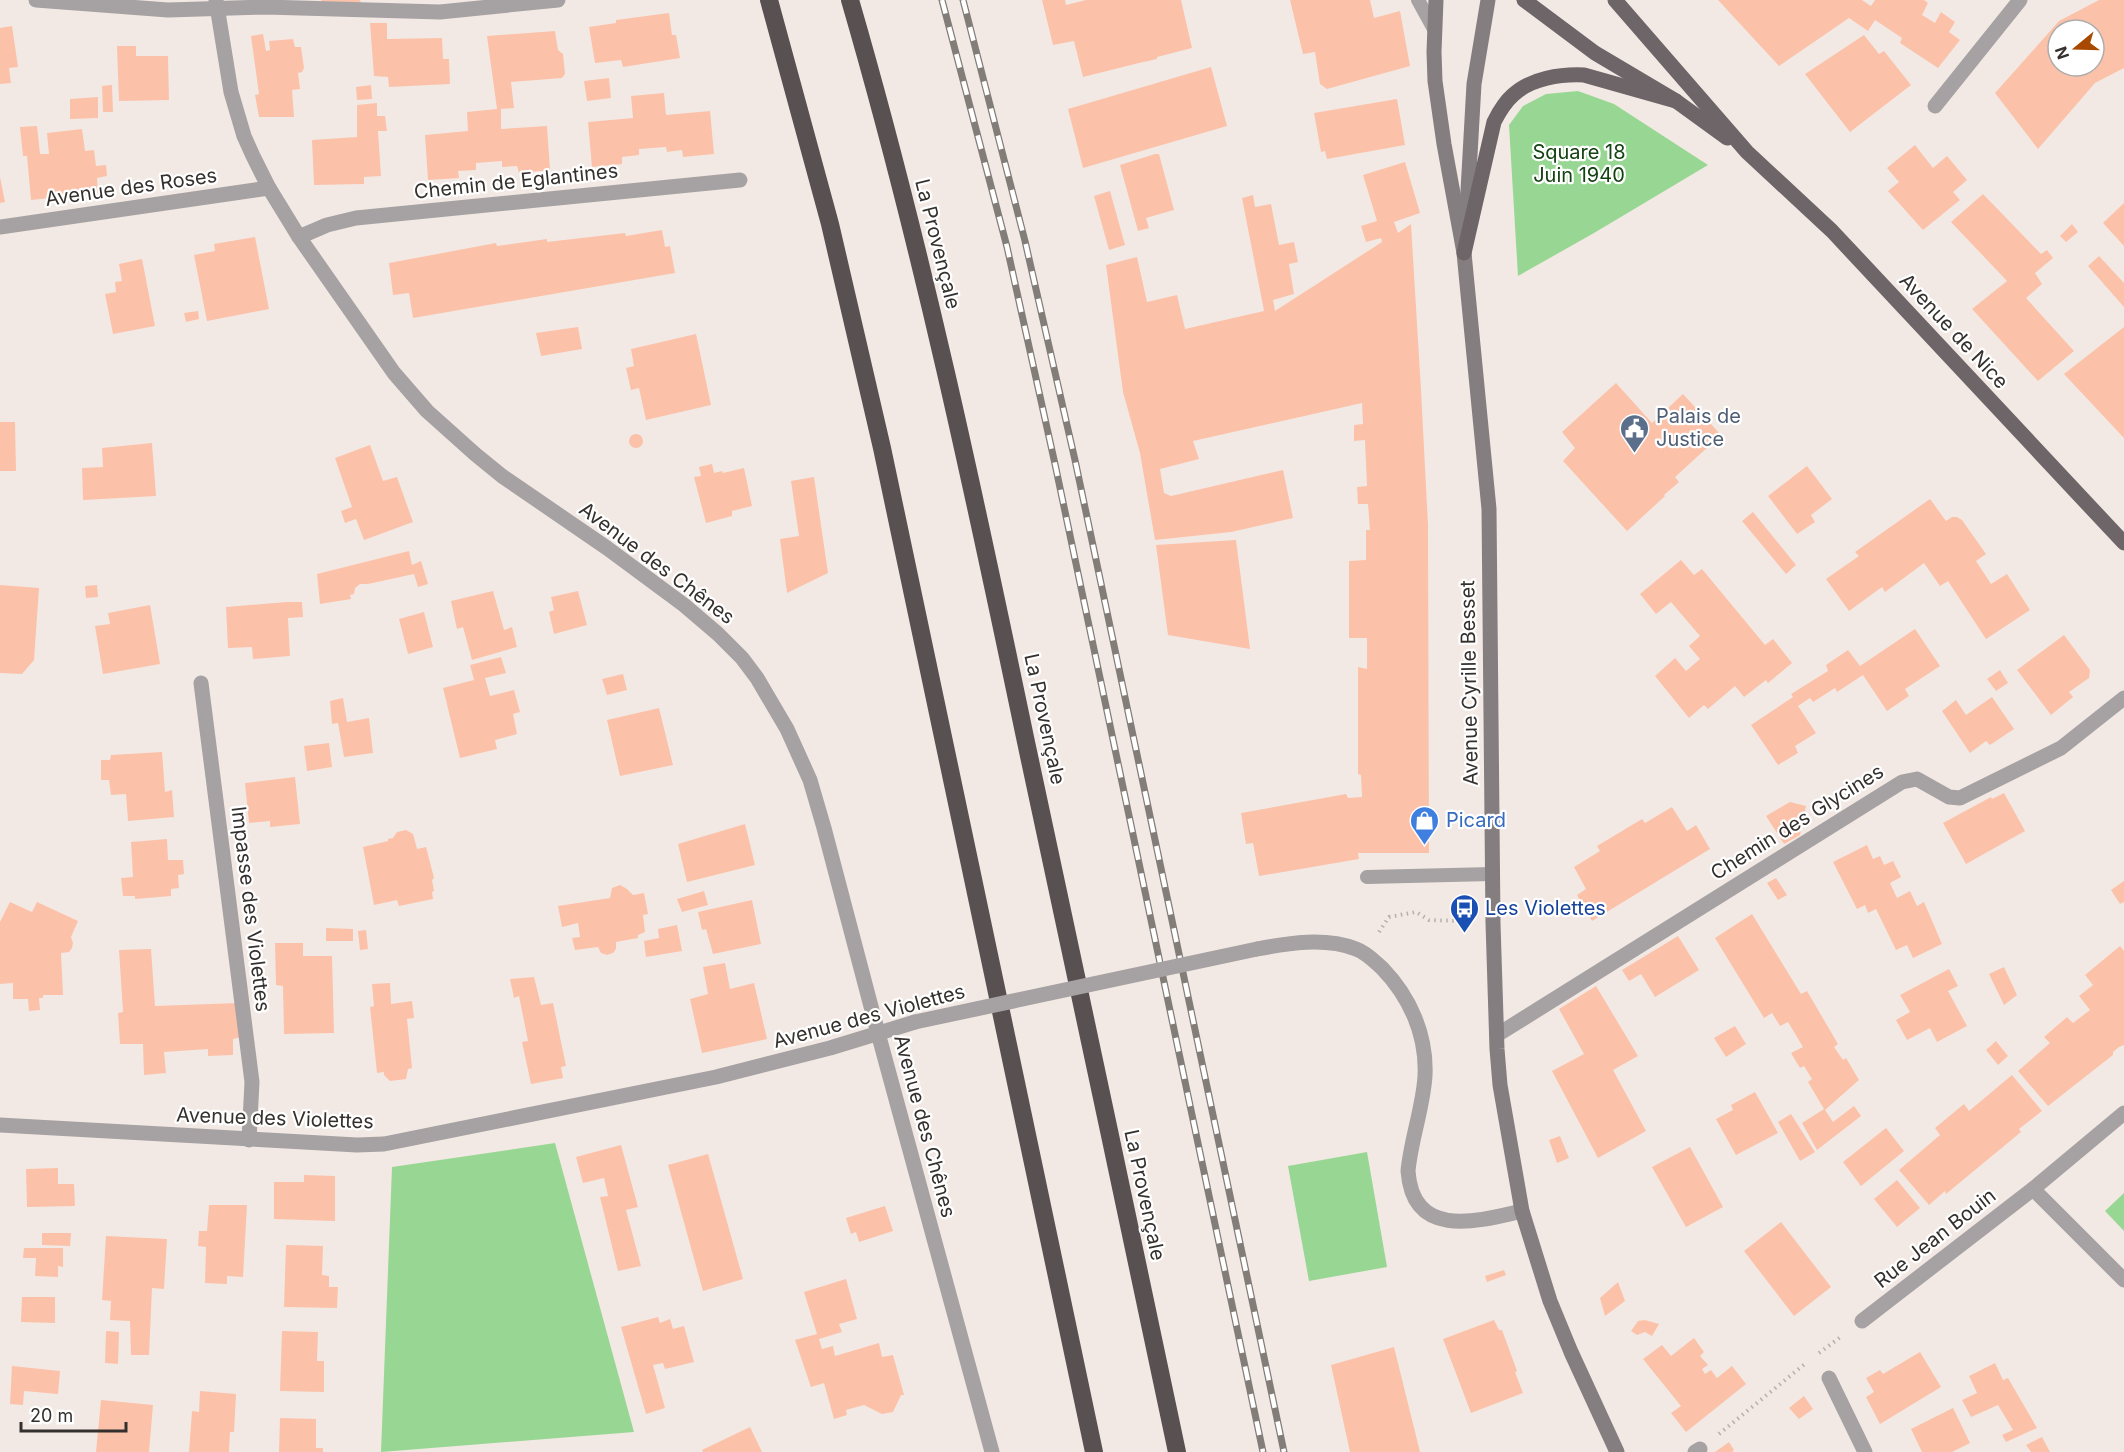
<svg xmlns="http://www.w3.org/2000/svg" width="2124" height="1452" font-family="Inter,sans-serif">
  <rect width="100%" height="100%" fill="#f3e9e4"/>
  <g fill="#98d793">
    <polygon points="1578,91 1614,104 1708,165 1594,233 1518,276 1509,125 1523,106 1546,94"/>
    <polygon points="555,1143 634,1432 381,1452 392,1167"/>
    <polygon points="1367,1152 1387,1267 1309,1281 1288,1166"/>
    <polygon points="2124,1193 2124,1231 2105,1211"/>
  </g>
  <g fill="#fbc2a9" fill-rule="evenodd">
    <polygon points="321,0 360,0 361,3 322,2"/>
    <polygon points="1042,0 1065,0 1066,5 1086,0 1181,0 1192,48 1157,57 1157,59 1139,63 1083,77 1074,41 1053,45"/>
    <polygon points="1290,0 1370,0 1374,18 1400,11 1410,66 1327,89 1320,84 1315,52 1303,54"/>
    <polygon points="1718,0 1862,0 1871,6 1875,0 1924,0 1928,3 1922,15 1935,23 1941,12 1955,22 1949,32 1960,40 1938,68 1900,43 1902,38 1875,20 1868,31 1849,18 1779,66"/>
    <path d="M2099 0H2124V68L2095 83 2038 149 1995 93 2059 21ZM2058 30H2094V66H2058Z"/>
    <polygon points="669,13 672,35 676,35 680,58 623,67 621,60 595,63 589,27 616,23 616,20"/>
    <polygon points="370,23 387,23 387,39 442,38 443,59 449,59 450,84 389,87 388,77 374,76"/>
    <polygon points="12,26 18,67 9,68 11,83 0,84 0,28"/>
    <polygon points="555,31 558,50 563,54 565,74 562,78 511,82 514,108 501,109 501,129 547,126 550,170 519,173 517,166 502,167 502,161 476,163 476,170 458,171 459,178 428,180 425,135 468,131 467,112 497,109 487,36"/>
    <polygon points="263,34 266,51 270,50 269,41 293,39 295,47 301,47 304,68 302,72 298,73 300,89 292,90 294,117 259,117 255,95 259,94 251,36"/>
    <polygon points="1864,35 1879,54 1884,51 1911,85 1850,132 1805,74"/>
    <polygon points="117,46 136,46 136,56 168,56 169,100 119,101"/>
    <polygon points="1211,67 1227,126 1083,168 1068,109"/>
    <polygon points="609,78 611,98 587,101 584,81"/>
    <polygon points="112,85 113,112 103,112 102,86"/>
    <polygon points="371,85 372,99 357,100 356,87"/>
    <polygon points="664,93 666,115 710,111 714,154 683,157 682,150 667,152 666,147 639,149 639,155 622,157 622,164 592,167 588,122 633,118 631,96"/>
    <polygon points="98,97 98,118 70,119 70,99"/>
    <polygon points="1397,99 1405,145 1327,159 1325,151 1321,152 1314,113"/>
    <polygon points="377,103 377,116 385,116 387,131 378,131 381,176 364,177 364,184 314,185 312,140 357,137 357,105"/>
    <polygon points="37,126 40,154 49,154 47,133 82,129 85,151 94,150 96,166 106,165 107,176 97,178 98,193 31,200 27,156 23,156 20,127"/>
    <polygon points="1915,145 1933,168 1947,156 1967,180 1953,192 1960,200 1923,230 1888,191 1899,182 1887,168"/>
    <polygon points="1155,154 1159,154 1174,210 1146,218 1149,228 1138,231 1120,165"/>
    <polygon points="1405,162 1420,213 1394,222 1398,233 1411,224 1421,390 1428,525 1429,853 1358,853 1359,859 1259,876 1253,843 1246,844 1241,813 1346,794 1348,798 1362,797 1361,775 1358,774 1358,667 1367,669 1367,638 1349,638 1349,561 1366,560 1366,530 1370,530 1368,504 1358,504 1357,487 1367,486 1365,440 1354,441 1354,425 1363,424 1362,403 1193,441 1199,459 1160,469 1164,493 1171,496 1283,470 1293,518 1231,532 1155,540 1140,453 1123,392 1106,265 1137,257 1147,302 1177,295 1185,329 1264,311 1242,198 1253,195 1255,207 1271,204 1279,245 1294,242 1298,262 1289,264 1294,294 1273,300 1275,311 1382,242 1381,238 1366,242 1361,226 1377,221 1363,175"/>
    <polygon points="0,177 5,202 0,203"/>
    <polygon points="1110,191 1125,245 1109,250 1094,196"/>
    <polygon points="1983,194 2041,254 2047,250 2053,258 2035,273 2042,284 2026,298 2074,351 2038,381 1972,309 2007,281 1951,222"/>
    <polygon points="2124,203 2124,246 2103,223"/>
    <polygon points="2072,224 2078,232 2066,242 2060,236"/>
    <polygon points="662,230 665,247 670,246 675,273 413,318 409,293 393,295 389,263 496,243 497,246 547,239 547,242 625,233 626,236"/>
    <polygon points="255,237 269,309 207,321 194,255 215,251 214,244"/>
    <polygon points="2099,256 2124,283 2124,307 2088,266"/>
    <polygon points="142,259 155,326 113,334 105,294 116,292 115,282 122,281 119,264"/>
    <polygon points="198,311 199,319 186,322 184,313"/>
    <polygon points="578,327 582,349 541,356 536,333"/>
    <polygon points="2124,327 2124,438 2064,374"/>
    <polygon points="696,334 711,405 646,420 639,388 631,390 626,368 634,366 631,349"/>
    <polygon points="1616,383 1652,423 1683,394 1721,435 1675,477 1679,482 1664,495 1665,496 1627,531 1563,461 1575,448 1562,432"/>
    <polygon points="0,422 15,422 16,471 0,471"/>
    <circle cx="636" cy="441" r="7"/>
    <polygon points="152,443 156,496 83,500 82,468 103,467 102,448"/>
    <polygon points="370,445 383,481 397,477 413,522 364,540 356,519 345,523 341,511 352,507 335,458"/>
    <polygon points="712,464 714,473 722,471 723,473 744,468 752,506 732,511 732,516 706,523 694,477 701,476 699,467"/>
    <polygon points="1807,466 1832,499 1811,515 1815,522 1797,534 1768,496"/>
    <polygon points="814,477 828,573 787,593 780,539 799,536 791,481"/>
    <polygon points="1930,499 1946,521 1952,517 1957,517 1962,520 1986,554 1976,561 1991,584 2007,574 2030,610 1986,639 1948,581 1940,586 1924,563 1885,592 1882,587 1849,611 1826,579 1859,556 1855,552"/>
    <polygon points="1753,512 1796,565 1786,574 1742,521"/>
    <polygon points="1236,540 1250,649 1168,635 1156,545"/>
    <polygon points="409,551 412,565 421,561 428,584 418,587 414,574 368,584 360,584 355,588 354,594 350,595 351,599 320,604 317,574"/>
    <polygon points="1681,560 1694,575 1702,569 1765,645 1773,639 1792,663 1768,683 1766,680 1744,697 1735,686 1708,709 1704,705 1689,718 1655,676 1675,658 1686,671 1700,659 1689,646 1700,636 1671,602 1656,614 1640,594"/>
    <polygon points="0,585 39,588 34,660 22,674 0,673"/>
    <polygon points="97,585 98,597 86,598 85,586"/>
    <polygon points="493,591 504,630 512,627 517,647 472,660 463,627 457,629 451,601"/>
    <polygon points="578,591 587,625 554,634 549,612 554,610 551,597"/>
    <polygon points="287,602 302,602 303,617 288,618 290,656 253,659 252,647 228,648 226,607"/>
    <polygon points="150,605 160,664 103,674 95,626 110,624 108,613"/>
    <polygon points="424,612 433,647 408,654 399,619"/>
    <polygon points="1915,629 1940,666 1905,689 1909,696 1887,711 1863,675 1837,692 1835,688 1813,702 1810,698 1798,706 1816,733 1795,746 1798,753 1778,765 1751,725 1793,697 1791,694 1828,671 1826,665 1848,650 1860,666"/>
    <polygon points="2064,635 2090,670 2089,678 2069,692 2073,697 2051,715 2017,670"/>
    <polygon points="501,657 506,673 485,678 490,696 514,690 520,712 513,714 517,734 495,740 497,749 460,758 443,688 474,680 470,665"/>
    <polygon points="2000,670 2008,683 1996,691 1987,679"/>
    <polygon points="623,674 627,690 607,695 602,679"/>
    <polygon points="1992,697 2014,729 1990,745 1986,741 1970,753 1942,711 1956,700 1966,715"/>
    <polygon points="343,698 347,722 369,718 373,753 344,757 338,723 332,724 330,701"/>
    <polygon points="659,708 673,765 620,776 607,720"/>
    <polygon points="329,743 332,767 307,771 304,746"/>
    <polygon points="162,752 165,792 172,790 174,817 128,821 126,794 111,795 109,780 101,780 101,760 110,760 111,755"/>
    <polygon points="295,777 300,824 270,827 270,821 249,823 245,783"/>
    <polygon points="2004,793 2025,831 1966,864 1943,823 1991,797 1992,799"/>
    <polygon points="1790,802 1806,806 1800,835 1784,844 1766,816"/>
    <polygon points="1672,807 1687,831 1696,825 1710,849 1592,921 1577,895 1586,889 1574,867 1600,851 1597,846 1642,819 1645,823"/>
    <polygon points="745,824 755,865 687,882 678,844"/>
    <polygon points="406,830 413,834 417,849 426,847 434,878 432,880 434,891 432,892 433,899 399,906 397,900 374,905 363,847 388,841 388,839 393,838 397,832"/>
    <polygon points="167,839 168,860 183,860 184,874 178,875 179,888 171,889 171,896 135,899 135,896 123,896 121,878 133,877 131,842"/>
    <polygon points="1867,845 1873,859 1880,856 1884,865 1893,861 1901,877 1890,883 1897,898 1910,891 1917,906 1924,902 1942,944 1913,958 1907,945 1896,950 1876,909 1868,913 1865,905 1857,909 1833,862"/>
    <polygon points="1776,878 1787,895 1778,900 1767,883"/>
    <polygon points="2124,881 2124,902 2120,904 2111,890"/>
    <polygon points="620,885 627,889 633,895 644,893 648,914 643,915 645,932 638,935 638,938 616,942 616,949 613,953 607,955 601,953 598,947 575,950 572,938 580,937 578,923 562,927 558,906 610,898 612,888"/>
    <polygon points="704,891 708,905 682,912 677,899"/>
    <polygon points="752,900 761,944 713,954 706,929 702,930 698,912"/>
    <polygon points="10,902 32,912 37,902 78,921 71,937 73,943 72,948 69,952 61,953 63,995 43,995 43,998 39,998 40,1010 29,1011 28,999 13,999 13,983 0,984 0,922"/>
    <polygon points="1752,914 1801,994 1807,991 1838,1044 1834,1047 1843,1060 1846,1058 1859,1080 1825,1110 1833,1122 1854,1106 1861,1116 1817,1150 1802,1123 1824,1109 1808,1082 1812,1079 1804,1066 1800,1068 1791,1053 1803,1047 1788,1022 1780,1026 1772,1013 1764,1018 1715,938"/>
    <polygon points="677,925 682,951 646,957 644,941 659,938 658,929"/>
    <polygon points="326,928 353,929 353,941 326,941"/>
    <polygon points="366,930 368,949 360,950 358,931"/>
    <polygon points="1678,936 1699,970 1655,997 1641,974 1629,981 1622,970"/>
    <polygon points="275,943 303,943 303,956 332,956 334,1033 284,1034 283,986 276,985"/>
    <polygon points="2120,946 2124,951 2124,1045 2119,1047 2113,1052 2113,1055 2048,1106 2018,1071 2050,1043 2044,1037 2067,1017 2073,1023 2090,1010 2079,996 2093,985 2085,975"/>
    <polygon points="151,949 155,1006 239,1003 242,1037 233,1039 233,1055 208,1056 208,1049 164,1052 166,1073 144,1075 143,1044 120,1044 118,1013 123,1012 119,950"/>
    <polygon points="725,963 730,989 754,983 767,1039 702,1053 690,999 708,994 703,967"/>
    <polygon points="2004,967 2017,995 2004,1005 1989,974"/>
    <polygon points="1949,969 1958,986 1948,991 1967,1026 1937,1042 1930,1028 1907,1040 1896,1020 1910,1012 1900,995"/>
    <polygon points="534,977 541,1005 553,1003 566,1066 561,1067 563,1078 531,1084 522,1042 528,1041 519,996 514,998 510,979"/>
    <polygon points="390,983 391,1004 412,1001 414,1018 407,1019 412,1068 408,1069 406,1079 390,1081 384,1075 384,1072 377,1073 370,1007 374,1006 372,984"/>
    <polygon points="1596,986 1638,1056 1613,1070 1646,1131 1598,1158 1552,1071 1584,1054 1559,1009"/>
    <polygon points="1735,1026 1746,1044 1726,1057 1714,1038"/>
    <polygon points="1996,1041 2008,1056 1998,1065 1986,1050"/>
    <polygon points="2012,1075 2042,1111 2019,1129 2021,1132 1946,1194 1945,1191 1929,1205 1899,1170 1940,1135 1935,1128 1964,1104 1969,1111"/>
    <polygon points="1755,1092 1778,1133 1736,1155 1716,1119 1733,1110 1731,1105"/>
    <polygon points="1791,1114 1815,1152 1800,1161 1778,1122"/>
    <polygon points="1886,1128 1904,1151 1861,1186 1843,1162"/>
    <polygon points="1560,1136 1569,1158 1557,1163 1549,1140"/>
    <polygon points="621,1145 638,1207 626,1210 641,1266 618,1271 600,1197 608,1196 604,1178 583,1183 576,1157"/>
    <polygon points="1690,1147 1723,1207 1686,1227 1652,1167"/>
    <polygon points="708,1154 743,1279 703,1291 668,1165"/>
    <polygon points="58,1168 58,1184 74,1184 75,1206 27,1207 26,1169"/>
    <polygon points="304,1175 335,1176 335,1221 274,1219 274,1182 304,1182"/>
    <polygon points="1897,1180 1920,1208 1897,1227 1874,1199"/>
    <polygon points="209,1205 247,1205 243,1277 227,1276 227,1284 205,1283 206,1247 198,1246 199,1231 207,1231"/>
    <polygon points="885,1206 893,1231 859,1242 856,1232 851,1234 846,1218"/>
    <polygon points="1781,1222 1831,1287 1794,1316 1744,1251"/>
    <polygon points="42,1233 71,1233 70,1246 42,1245"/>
    <polygon points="106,1236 167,1239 164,1289 152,1288 149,1355 131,1355 130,1321 110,1320 111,1301 102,1300"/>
    <polygon points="286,1245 323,1246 322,1275 329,1276 329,1287 338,1287 337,1308 284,1307"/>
    <polygon points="24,1248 63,1248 63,1267 58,1266 58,1277 35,1276 36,1258 23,1258"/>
    <polygon points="1504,1270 1506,1275 1487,1282 1485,1276"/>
    <polygon points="846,1279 857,1319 839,1324 842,1332 819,1339 822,1349 833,1346 835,1356 879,1343 882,1357 893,1355 904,1395 901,1395 893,1412 882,1414 864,1405 846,1410 847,1415 834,1419 824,1383 811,1387 795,1340 817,1334 804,1292"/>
    <polygon points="1618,1282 1625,1301 1605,1316 1600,1298"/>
    <polygon points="22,1297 55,1297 55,1323 21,1322"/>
    <polygon points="658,1317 660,1323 670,1319 673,1329 684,1326 694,1362 665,1369 663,1363 653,1365 665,1408 646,1414 621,1327"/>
    <polygon points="1494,1320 1499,1330 1502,1330 1517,1371 1515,1372 1523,1393 1471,1413 1443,1339"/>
    <polygon points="1645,1320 1659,1324 1652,1336 1645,1332 1637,1335 1631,1331 1638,1321"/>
    <polygon points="106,1331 119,1332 118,1364 105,1363"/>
    <polygon points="282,1331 318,1332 317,1361 324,1361 324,1392 280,1391"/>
    <polygon points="1694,1338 1704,1352 1700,1356 1708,1365 1702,1369 1705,1374 1711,1370 1717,1378 1732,1366 1746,1384 1686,1432 1671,1413 1681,1406 1643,1359 1662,1345 1671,1356"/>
    <polygon points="1394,1347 1420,1452 1350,1452 1331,1365"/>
    <polygon points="1920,1352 1941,1387 1880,1424 1866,1397 1874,1392 1866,1378 1880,1370 1883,1374"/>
    <polygon points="1995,1363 2003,1380 2008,1378 2037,1428 2006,1442 2002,1435 2013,1430 1998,1405 1971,1417 1962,1400 1977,1393 1969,1376"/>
    <polygon points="12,1366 60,1371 58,1394 24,1391 23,1405 10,1404"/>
    <polygon points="200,1391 236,1394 234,1432 230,1432 229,1452 189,1452 192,1411 199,1412"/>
    <polygon points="1804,1396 1813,1409 1799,1419 1789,1408"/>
    <polygon points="101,1400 153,1405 149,1452 96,1452"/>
    <polygon points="1953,1408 1970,1443 1952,1452 1922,1452 1911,1429"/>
    <polygon points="280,1418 316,1419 316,1448 323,1448 323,1452 279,1452"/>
    <polygon points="750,1427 762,1452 703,1452 702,1450"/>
    <polygon points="2042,1437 2050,1452 2031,1452 2026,1445"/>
    <polygon points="1729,1442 1734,1450 1732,1452 1715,1452"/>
  </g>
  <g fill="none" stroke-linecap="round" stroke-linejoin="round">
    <g stroke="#b7afab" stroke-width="4" stroke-dasharray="1.5 4.5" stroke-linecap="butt">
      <polyline points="1379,932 1389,917 1416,912 1429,920 1459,921 1459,899"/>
      <polyline points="1819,1353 1842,1336"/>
      <polyline points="1719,1434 1806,1363"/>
    </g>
    <g stroke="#a6a2a3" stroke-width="14">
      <polyline points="1418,0 1435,31"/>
      <polyline points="1367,877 1492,874"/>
    </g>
    <g stroke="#a6a2a3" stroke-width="15">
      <polyline points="36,0 168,10 265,7 440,12 558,0"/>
      <polyline points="216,0 231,92 244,136 253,156 269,188 299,237 394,373 427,411 475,454 502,476 607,548 684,605 718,634 742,658 757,678 787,729 810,780 824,828 878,1033 992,1452"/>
      <polyline points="1935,106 2020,0"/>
      <polyline points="0,227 269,188"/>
      <polyline points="299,237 327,225 356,218 740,180"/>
      <polyline points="201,683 252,1082 249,1140"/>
      <path d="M1257 949C1288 943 1325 937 1356 949 1367 953 1374 961 1382 968 1410 997 1427 1035 1425 1076 1423 1108 1411 1139 1408 1171 1413 1239 1476 1222 1522 1211"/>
      <polyline points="1497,1035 1902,782 1917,779 1949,797 1960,798 2061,748 2124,698"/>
      <polyline points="0,1125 357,1145 384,1144 716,1077 830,1048 915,1022"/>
      <polyline points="2033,1189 2124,1280"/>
      <polyline points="1862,1321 2033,1189 2124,1113"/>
      <polyline points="1829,1378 1865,1452"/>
      <polyline points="1695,1452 1700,1449"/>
    </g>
    <g stroke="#857e80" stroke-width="15">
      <polyline points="1436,0 1434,52 1435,81 1444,144 1464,253 1489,509 1493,923 1497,1049 1500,1085 1522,1211 1550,1301 1571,1352 1617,1452"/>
      <polyline points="1466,226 1474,84 1488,0"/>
    </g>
    <g stroke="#6d6567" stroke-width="15">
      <polyline points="1524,0 1595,53 1676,101 1727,138"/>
      <polyline points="1615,0 1747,152 1832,231 2124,543"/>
      <path d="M1464 253 1494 122C1499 112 1505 102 1513 95 1531 78 1561 74 1584 75L1676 101"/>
    </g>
    <g stroke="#595052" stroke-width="18">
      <polyline points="769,0 830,224 882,448 1094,1452"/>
      <path d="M850 0C921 244 974 493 1026 742 1077 979 1127 1215 1177 1452"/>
    </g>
    <defs>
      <g id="rail">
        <polyline points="942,0 1007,247 1055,464 1263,1452"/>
        <polyline points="963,0 1025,241 1075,460 1284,1452"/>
      </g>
    </defs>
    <use href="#rail" stroke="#837d79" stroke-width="7"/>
    <use href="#rail" stroke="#fff" stroke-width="4.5" stroke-dasharray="14" stroke-linecap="butt"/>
    <polyline stroke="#a6a2a3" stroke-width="15" points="915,1022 1257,949"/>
  </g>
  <defs>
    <symbol id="civic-pin" viewBox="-11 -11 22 30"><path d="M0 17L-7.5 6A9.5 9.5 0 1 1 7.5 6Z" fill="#5c6f8a" stroke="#fff"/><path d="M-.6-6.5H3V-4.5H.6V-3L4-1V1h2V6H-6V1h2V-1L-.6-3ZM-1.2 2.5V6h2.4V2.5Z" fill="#fff"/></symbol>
    <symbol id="shop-pin" viewBox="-11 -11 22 30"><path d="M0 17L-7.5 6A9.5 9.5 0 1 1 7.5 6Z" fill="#3f7fe0" stroke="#fff"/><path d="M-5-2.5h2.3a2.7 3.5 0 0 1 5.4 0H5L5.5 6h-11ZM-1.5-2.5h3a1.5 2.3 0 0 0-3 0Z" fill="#fff"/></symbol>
    <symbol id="bus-pin" viewBox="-11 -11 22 30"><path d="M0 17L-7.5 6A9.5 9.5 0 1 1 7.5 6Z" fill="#1a4fb4" stroke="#fff"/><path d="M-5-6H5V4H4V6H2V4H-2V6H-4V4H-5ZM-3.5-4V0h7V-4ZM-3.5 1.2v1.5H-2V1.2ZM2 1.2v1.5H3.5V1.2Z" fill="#fff"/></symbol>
  </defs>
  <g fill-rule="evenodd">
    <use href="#civic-pin" x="1618" y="412" width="33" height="45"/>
    <use href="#shop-pin" x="1408" y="804" width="33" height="45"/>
    <use href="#bus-pin" x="1448" y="892" width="33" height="45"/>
  </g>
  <g text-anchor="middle" stroke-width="4.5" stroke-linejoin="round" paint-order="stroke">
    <g font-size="20" fill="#144212" stroke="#fff">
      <text x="1579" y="159">Square 18<tspan x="1579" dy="23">Juin 1940</tspan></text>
    </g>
    <g font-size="20" fill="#34302e" stroke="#fff">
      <text transform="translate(516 181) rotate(-6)" y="7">Chemin de Eglantines</text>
      <text transform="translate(131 187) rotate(-8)" y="7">Avenue des Roses</text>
      <text transform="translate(938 244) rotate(76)" y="7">La Provençale</text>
      <text transform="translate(1954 331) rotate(47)" y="7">Avenue de Nice</text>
      <text transform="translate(657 563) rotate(37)" y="7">Avenue des Chênes</text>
      <text transform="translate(1469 683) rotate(-91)" y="7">Avenue Cyrille Besset</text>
      <text transform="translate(1045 719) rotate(78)" y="7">La Provençale</text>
      <text transform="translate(1797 822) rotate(-32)" y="7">Chemin des Glycines</text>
      <text transform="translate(251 909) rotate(83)" y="7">Impasse des Violettes</text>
      <text transform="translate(869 1016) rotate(-15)" y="7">Avenue des Violettes</text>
      <text transform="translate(275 1118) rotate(2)" y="7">Avenue des Violettes</text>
      <text transform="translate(925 1126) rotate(75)" y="7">Avenue des Chênes</text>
      <text transform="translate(1145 1195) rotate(78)" y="7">La Provençale</text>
      <text transform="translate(1935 1238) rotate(-38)" y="7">Rue Jean Bouin</text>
    </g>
    <g font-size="20" fill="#4e5e75" stroke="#fff" text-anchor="start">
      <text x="1656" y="423">Palais de<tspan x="1656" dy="23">Justice</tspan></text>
    </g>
    <g font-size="20" fill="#366cbe" stroke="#fff" text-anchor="start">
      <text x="1446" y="827">Picard</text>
    </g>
    <g font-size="20" fill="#164399" stroke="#fff" text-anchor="start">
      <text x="1485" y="915">Les Violettes</text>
    </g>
  </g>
  <g transform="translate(2076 48) rotate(251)"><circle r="28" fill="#ffffff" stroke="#aeacab" stroke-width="1.5"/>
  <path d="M0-4.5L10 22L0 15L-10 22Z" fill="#a94900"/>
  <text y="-9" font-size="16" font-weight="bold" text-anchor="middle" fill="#34302e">N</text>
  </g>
  <path d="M21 1422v9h105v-9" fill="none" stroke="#34302e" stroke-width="3"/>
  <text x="30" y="1422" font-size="18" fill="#34302e" stroke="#ffffff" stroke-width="4.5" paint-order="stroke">20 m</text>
</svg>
